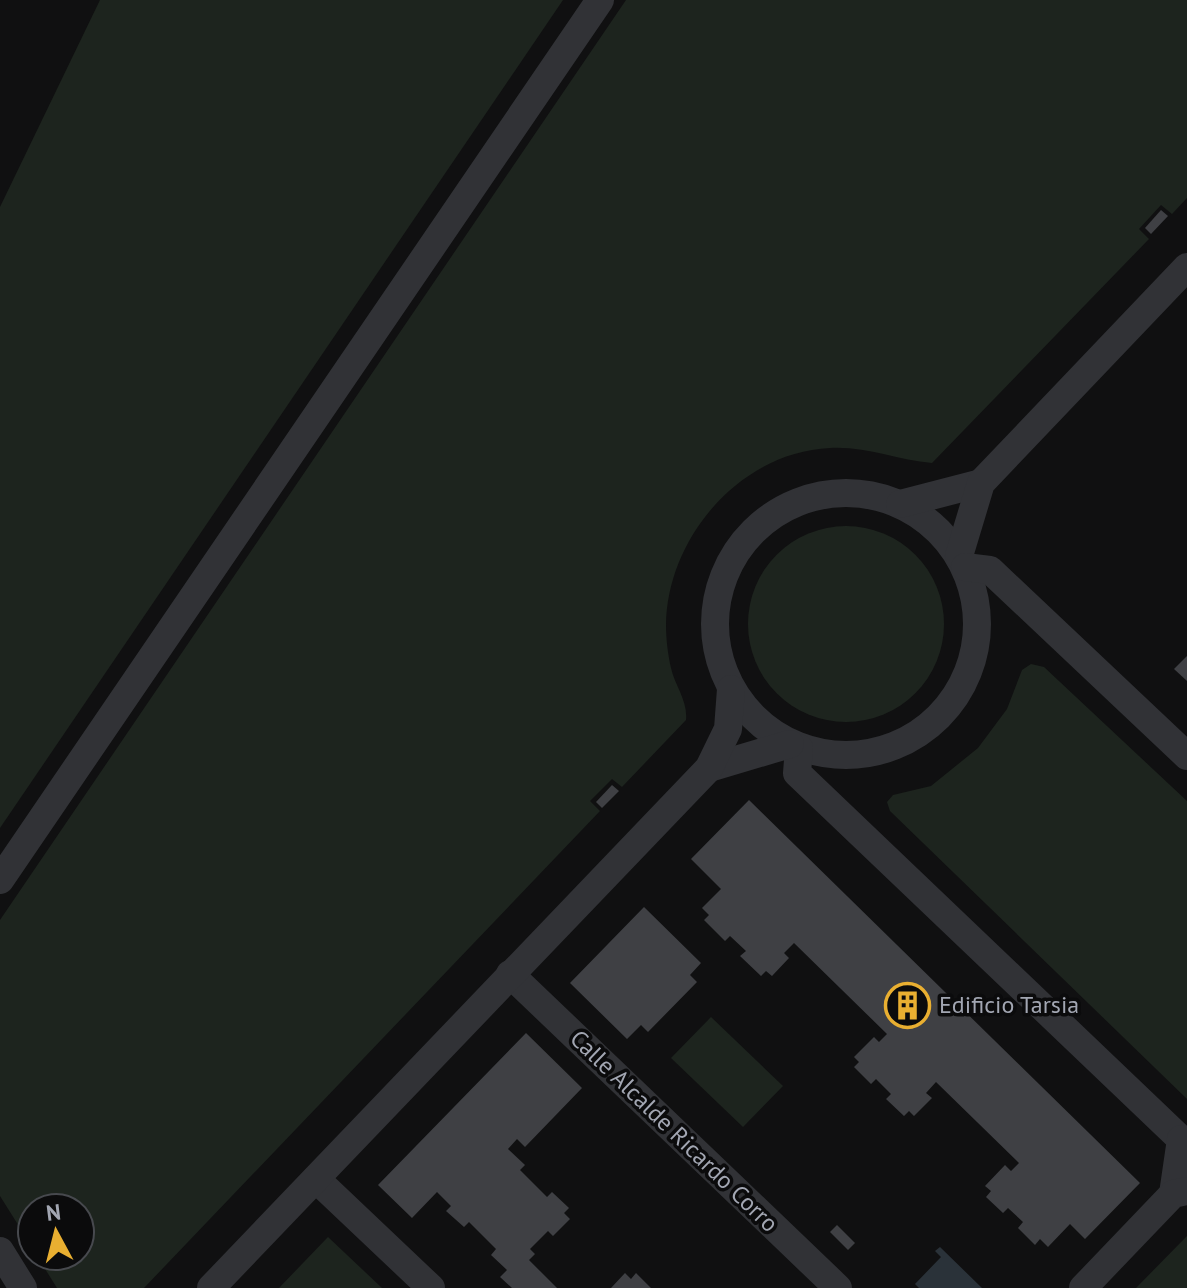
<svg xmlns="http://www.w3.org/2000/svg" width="1187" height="1288" font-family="'PT Sans',sans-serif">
  <rect width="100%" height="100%" fill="#101011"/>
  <g fill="#1d241e">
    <polygon points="100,0 563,0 0,828 0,207"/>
    <path d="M626 0H1187V198L1172 214 1161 205 1139 229 1149 239 932 463C897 460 866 446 830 448 740 452 667 538 666 625 666 639 668 655 671 668 675 686 688 701 686 720L622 787 612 779 590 801 600 811 144 1288H57L37 1256H80V1208H32V1247L0 1196V920Z"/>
    <circle cx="846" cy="624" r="98"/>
    <polygon points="1031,664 1044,667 1187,801 1187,1099 890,811 887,802 893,795 931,786 978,748 1007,709 1022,670"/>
    <polygon points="711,1017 783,1086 743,1127 671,1058"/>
    <polygon points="1187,1236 1187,1288 1136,1288"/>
    <polygon points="328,1237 382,1288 279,1288"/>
  </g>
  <polygon fill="#2a3239" points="940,1247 982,1288 919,1288 915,1284 941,1257 935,1251"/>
  <g fill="#3f4044">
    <polygon points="1161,210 1168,216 1151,234 1145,228"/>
    <polygon points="1187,656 1187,681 1174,669"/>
    <polygon points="612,785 619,791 602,808 596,802"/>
    <polygon points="749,800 1140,1183 1085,1239 1070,1224 1048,1247 1040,1239 1035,1245 1018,1228 1023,1222 1008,1208 1003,1213 986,1197 991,1191 985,1186 1005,1165 1011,1171 1019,1163 936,1082 926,1093 932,1098 914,1116 909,1111 904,1116 886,1099 891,1094 876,1079 871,1084 854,1067 859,1062 854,1057 874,1037 879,1042 887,1034 794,943 784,953 789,958 772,976 766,971 761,976 740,956 746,951 730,936 725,941 704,920 709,915 702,908 721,889 691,859"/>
    <polygon points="644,907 701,963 690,975 697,982 648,1032 641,1025 627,1039 570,983"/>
    <polygon points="526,1033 582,1088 525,1147 517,1139 508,1149 525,1165 520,1170 547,1197 552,1192 569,1208 564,1213 570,1219 553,1236 548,1231 530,1249 535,1254 529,1260 557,1288 512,1288 500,1277 507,1270 491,1255 496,1249 469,1222 464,1227 446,1211 451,1206 437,1192 412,1218 378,1185"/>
    <polygon points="837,1225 855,1243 848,1250 830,1232"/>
    <polygon points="625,1273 631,1279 636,1273 651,1288 611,1288"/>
  </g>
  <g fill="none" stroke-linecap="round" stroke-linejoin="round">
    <g stroke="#313236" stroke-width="28">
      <circle cx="846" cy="624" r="131"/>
      <polyline points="900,504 981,483"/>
      <polyline points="959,556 981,483 1187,267"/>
      <polyline points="965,567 990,570 1187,756"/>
      <polyline points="799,748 797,773 1187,1145"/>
      <polyline points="709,768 790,744"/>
      <polyline points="0,880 600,0"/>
      <polyline points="510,974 838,1288"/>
      <polyline points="316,1179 431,1288"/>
      <polyline points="1173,1194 1181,1139"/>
      <polyline points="0,1251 23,1288"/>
      <polyline points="211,1288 709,768 728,729 731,689"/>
      <polyline points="1083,1288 1173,1194 1187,1191"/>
    </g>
  </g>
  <defs>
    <symbol id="building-ring" viewBox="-11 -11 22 22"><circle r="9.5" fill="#0b0b0c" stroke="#e9af31" stroke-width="1.5"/><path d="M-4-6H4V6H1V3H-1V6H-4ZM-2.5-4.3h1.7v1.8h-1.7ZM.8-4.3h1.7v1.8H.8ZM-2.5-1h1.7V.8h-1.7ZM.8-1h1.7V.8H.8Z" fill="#e9af31"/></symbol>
  </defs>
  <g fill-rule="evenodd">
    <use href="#building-ring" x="882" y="980" width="51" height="51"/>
  </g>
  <g text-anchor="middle" stroke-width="7" stroke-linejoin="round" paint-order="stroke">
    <g font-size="24" fill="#a2a6b2" stroke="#0b0b0c" text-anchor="start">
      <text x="939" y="1013">Edificio Tarsia</text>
    </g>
    <g font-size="24" fill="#a2a6b2" stroke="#0b0b0c">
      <text transform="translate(674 1131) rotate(44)" y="8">Calle Alcalde Ricardo Corro</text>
    </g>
  </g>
  <g transform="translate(56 1232) rotate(353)"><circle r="38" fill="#0b0b0c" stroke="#47494e" stroke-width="2"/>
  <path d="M0-6L14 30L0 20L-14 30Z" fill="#e9af31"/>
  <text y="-12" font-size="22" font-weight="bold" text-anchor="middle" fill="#a2a6b2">N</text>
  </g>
</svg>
